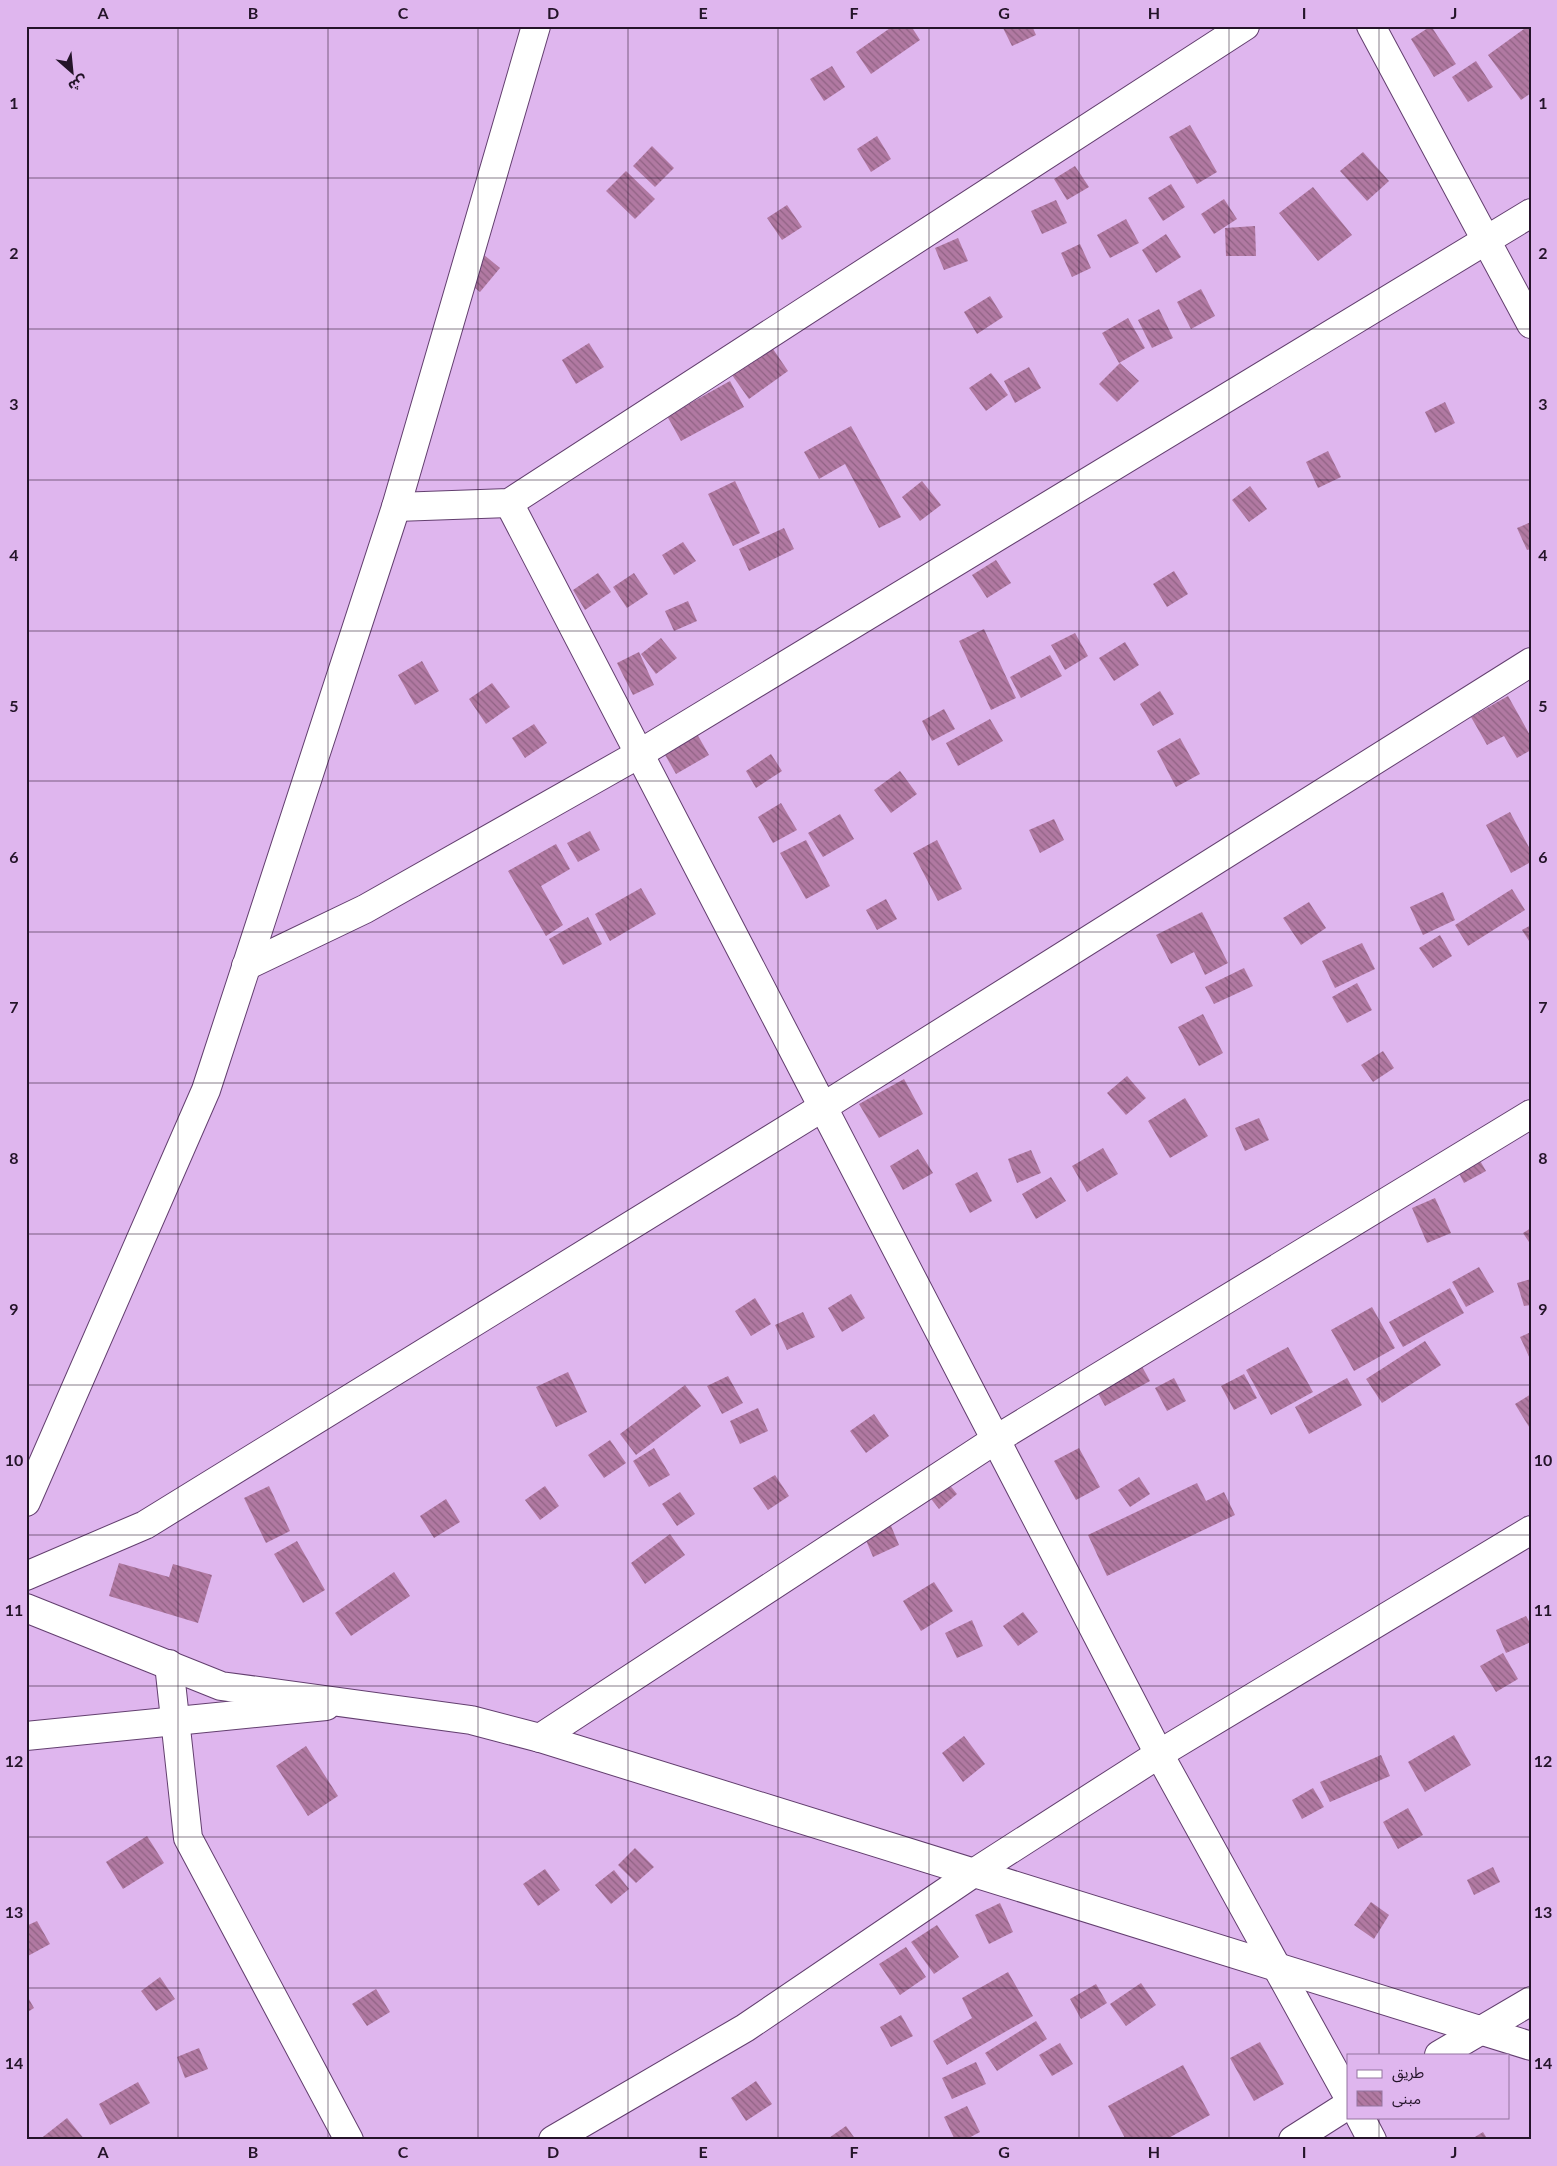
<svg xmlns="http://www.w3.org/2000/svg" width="1557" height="2166" font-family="Lato,'Noto Sans Arabic',sans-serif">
  <defs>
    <pattern id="building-back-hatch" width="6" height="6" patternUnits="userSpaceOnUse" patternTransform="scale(1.25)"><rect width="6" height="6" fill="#b179a2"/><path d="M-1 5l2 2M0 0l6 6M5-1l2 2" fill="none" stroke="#906284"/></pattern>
  </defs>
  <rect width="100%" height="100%" fill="#dfb6ee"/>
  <g fill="url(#building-back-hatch)">
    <polygon points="893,26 911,26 920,40 871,74 856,52"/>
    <polygon points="1002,26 1032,26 1036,35 1012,46"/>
    <polygon points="1431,26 1456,64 1434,77 1411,39"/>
    <polygon points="1528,26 1531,26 1531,93 1521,100 1488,55"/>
    <polygon points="1476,61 1493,87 1468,102 1452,77"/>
    <polygon points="832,66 845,87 824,101 810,79"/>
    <polygon points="1190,125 1217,172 1197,184 1169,137"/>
    <polygon points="877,136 891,159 871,172 857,149"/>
    <polygon points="652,146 674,168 655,187 633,166"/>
    <polygon points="1363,152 1389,181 1367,201 1340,171"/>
    <polygon points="1075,166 1089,187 1067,200 1054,179"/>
    <polygon points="626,171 655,199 635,219 606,191"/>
    <polygon points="1171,184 1185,207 1163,221 1148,198"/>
    <polygon points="1313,187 1352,235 1318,261 1279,213"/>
    <polygon points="1224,199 1237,219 1214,234 1201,214"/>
    <polygon points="1056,200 1067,223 1042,234 1031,211"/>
    <polygon points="787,205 802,227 782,240 767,218"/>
    <polygon points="1126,219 1139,243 1110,258 1097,235"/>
    <polygon points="1255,226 1256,256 1226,256 1225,228"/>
    <polygon points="1166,234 1181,257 1156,273 1142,250"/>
    <polygon points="958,238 968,261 944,270 935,248"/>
    <polygon points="1080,244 1091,268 1072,277 1061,253"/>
    <polygon points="478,250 500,268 480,292 459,275"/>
    <polygon points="1201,289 1215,316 1191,329 1177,302"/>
    <polygon points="990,296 1003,317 977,334 964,312"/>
    <polygon points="1159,309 1173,338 1152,348 1138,320"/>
    <polygon points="1128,318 1145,348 1119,363 1102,333"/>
    <polygon points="589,343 604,367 576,384 562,360"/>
    <polygon points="771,346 788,371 749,399 732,375"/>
    <polygon points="1120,363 1139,381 1117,402 1099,384"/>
    <polygon points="1029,367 1041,388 1015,403 1004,381"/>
    <polygon points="991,373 1008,395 986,411 969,388"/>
    <polygon points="730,381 744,407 681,441 667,416"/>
    <polygon points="1445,402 1455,423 1435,433 1425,412"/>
    <polygon points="851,426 901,517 879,528 845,464 819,479 804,452"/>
    <polygon points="1328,451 1341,477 1318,488 1306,462"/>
    <polygon points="735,481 760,533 733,546 708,494"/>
    <polygon points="922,481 941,505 920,521 902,497"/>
    <polygon points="1250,486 1267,509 1249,522 1232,500"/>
    <polygon points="1531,522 1531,549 1527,550 1517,528"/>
    <polygon points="784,528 794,549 749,571 739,549"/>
    <polygon points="683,542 696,561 674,575 662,555"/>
    <polygon points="996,560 1011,583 987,598 972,575"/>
    <polygon points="1174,571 1188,594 1167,607 1153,584"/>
    <polygon points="598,573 611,592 585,610 573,590"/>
    <polygon points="634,573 648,594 627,608 613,587"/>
    <polygon points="688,601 697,621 674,631 665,611"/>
    <polygon points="984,629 1016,698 991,710 959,641"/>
    <polygon points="1075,633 1088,656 1065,670 1051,645"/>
    <polygon points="661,638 677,658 656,674 641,654"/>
    <polygon points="1125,642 1139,665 1114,681 1099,658"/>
    <polygon points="639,652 654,685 633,695 617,663"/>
    <polygon points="1050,655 1062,676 1021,698 1010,677"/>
    <polygon points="422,661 439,691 415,705 398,675"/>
    <polygon points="492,683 510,707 486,724 469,699"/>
    <polygon points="1160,691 1174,714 1153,726 1140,704"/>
    <polygon points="1508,696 1531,737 1531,750 1517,758 1504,736 1487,745 1471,717"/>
    <polygon points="944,709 955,729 932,741 922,721"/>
    <polygon points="990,719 1003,741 958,766 946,743"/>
    <polygon points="534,724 547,743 525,758 512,738"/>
    <polygon points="697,734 709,755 676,774 664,753"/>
    <polygon points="1180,738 1200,774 1176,787 1157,751"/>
    <polygon points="771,754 782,771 756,788 746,771"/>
    <polygon points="900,771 917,794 891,813 874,790"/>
    <polygon points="781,803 797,830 773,843 758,817"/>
    <polygon points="1510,812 1531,851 1531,862 1511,873 1486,825"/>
    <polygon points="840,814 854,839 823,857 808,833"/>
    <polygon points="1054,819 1064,840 1040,853 1029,830"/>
    <polygon points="590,831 600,850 578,862 567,843"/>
    <polygon points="806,840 830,886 806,899 780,853"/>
    <polygon points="937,840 962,889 938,901 913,853"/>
    <polygon points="556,844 570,869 541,886 563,925 546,936 508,871"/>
    <polygon points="641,888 656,914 610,941 595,914"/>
    <polygon points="1512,889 1525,910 1468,946 1455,925"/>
    <polygon points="1443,892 1455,920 1423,935 1410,907"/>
    <polygon points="886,899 897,919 877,930 866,910"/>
    <polygon points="1309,902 1326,928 1301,945 1283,918"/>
    <polygon points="1202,912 1228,963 1205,975 1194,952 1171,964 1156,935"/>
    <polygon points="588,917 602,944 563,965 549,939"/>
    <polygon points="1531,925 1531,944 1522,930"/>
    <polygon points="1440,935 1452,956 1433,968 1419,948"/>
    <polygon points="1362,943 1375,969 1335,988 1322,961"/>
    <polygon points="1244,968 1253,986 1214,1004 1205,987"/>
    <polygon points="1357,983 1372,1010 1347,1023 1332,997"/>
    <polygon points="1203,1014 1223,1053 1199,1066 1178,1027"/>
    <polygon points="1383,1051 1394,1068 1373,1082 1361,1065"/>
    <polygon points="1127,1076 1146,1098 1126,1115 1107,1093"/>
    <polygon points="904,1079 923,1114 879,1138 859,1104"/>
    <polygon points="1185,1098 1208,1136 1170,1158 1148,1121"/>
    <polygon points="1259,1118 1269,1140 1245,1151 1235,1128"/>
    <polygon points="1472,1147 1486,1171 1464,1183 1451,1158"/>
    <polygon points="1103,1148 1118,1174 1087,1192 1072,1166"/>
    <polygon points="918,1149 933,1173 903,1190 890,1166"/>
    <polygon points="1031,1150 1041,1173 1017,1183 1008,1159"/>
    <polygon points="977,1172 992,1201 970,1213 955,1184"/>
    <polygon points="1051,1177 1066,1201 1036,1219 1022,1194"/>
    <polygon points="1435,1198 1451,1233 1427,1243 1412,1208"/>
    <polygon points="1531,1228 1531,1245 1523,1233"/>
    <polygon points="1479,1267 1494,1292 1466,1307 1452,1282"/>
    <polygon points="1531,1279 1531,1305 1524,1306 1517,1283"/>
    <polygon points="1450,1288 1464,1313 1403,1347 1389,1322"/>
    <polygon points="851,1294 865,1318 842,1332 828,1308"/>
    <polygon points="755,1298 771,1324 751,1336 735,1311"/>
    <polygon points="1372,1307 1395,1348 1354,1371 1331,1330"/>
    <polygon points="803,1312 815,1337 787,1350 775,1325"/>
    <polygon points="1531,1332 1531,1361 1520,1337"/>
    <polygon points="1425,1341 1441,1365 1382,1403 1366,1379"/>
    <polygon points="1288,1347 1313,1392 1271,1415 1246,1370"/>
    <polygon points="1135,1354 1150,1381 1105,1406 1090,1379"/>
    <polygon points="568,1372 587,1412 556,1427 536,1387"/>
    <polygon points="1244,1374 1257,1398 1234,1410 1221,1386"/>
    <polygon points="728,1376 743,1403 722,1414 707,1386"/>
    <polygon points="1174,1378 1186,1401 1167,1411 1155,1388"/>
    <polygon points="1347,1378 1362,1405 1309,1434 1295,1407"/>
    <polygon points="685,1385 701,1406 636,1455 620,1434"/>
    <polygon points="1531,1394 1531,1430 1515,1404"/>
    <polygon points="758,1408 768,1431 740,1444 730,1421"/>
    <polygon points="874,1414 889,1436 866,1453 850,1431"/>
    <polygon points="610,1440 626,1463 604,1478 588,1455"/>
    <polygon points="654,1448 670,1475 649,1487 633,1461"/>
    <polygon points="1079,1448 1100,1487 1076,1500 1054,1461"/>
    <polygon points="939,1472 957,1494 939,1509 921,1486"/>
    <polygon points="775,1475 789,1496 768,1510 753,1488"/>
    <polygon points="1139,1477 1150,1494 1130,1507 1118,1490"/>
    <polygon points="1197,1483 1206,1501 1224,1492 1235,1515 1107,1576 1088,1535"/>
    <polygon points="269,1486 290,1531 266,1543 244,1498"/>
    <polygon points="545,1486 559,1506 540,1520 525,1500"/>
    <polygon points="680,1492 695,1514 677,1526 662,1504"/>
    <polygon points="446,1499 460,1522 434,1538 420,1516"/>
    <polygon points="889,1521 899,1545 873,1557 863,1533"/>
    <polygon points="670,1534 685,1555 645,1584 631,1563"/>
    <polygon points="297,1541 325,1590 303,1603 274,1554"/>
    <polygon points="119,1563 169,1577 173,1564 212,1575 198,1623 109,1596"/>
    <polygon points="394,1572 410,1596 351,1636 335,1613"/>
    <polygon points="934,1582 953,1611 921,1631 903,1601"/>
    <polygon points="1023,1612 1038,1632 1018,1646 1003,1626"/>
    <polygon points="1526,1616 1531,1625 1531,1642 1506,1653 1496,1630"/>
    <polygon points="972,1620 983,1646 957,1658 945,1633"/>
    <polygon points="1503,1653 1518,1679 1496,1692 1480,1666"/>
    <polygon points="1454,1735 1471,1765 1425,1792 1408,1762"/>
    <polygon points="964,1736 985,1764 963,1782 942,1753"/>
    <polygon points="306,1746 338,1796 308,1816 276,1766"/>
    <polygon points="1381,1755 1390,1776 1330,1802 1320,1782"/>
    <polygon points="1313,1788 1324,1807 1302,1819 1292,1800"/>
    <polygon points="1408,1808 1423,1835 1398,1849 1383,1822"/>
    <polygon points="147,1836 164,1863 123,1889 106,1862"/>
    <polygon points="635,1848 654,1867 636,1883 618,1865"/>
    <polygon points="1493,1867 1500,1882 1474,1895 1467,1880"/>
    <polygon points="545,1869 560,1890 538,1906 523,1884"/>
    <polygon points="614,1870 629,1889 611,1904 595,1885"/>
    <polygon points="1371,1902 1389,1915 1374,1939 1354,1925"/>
    <polygon points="1000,1903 1013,1932 989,1944 975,1915"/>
    <polygon points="37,1921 50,1944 26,1957 26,1926"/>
    <polygon points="937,1925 959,1957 934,1974 911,1942"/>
    <polygon points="906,1947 926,1977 900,1995 879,1964"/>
    <polygon points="1008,1972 1033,2016 947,2065 933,2041 972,2018 962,1998"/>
    <polygon points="160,1977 175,1999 156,2011 141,1991"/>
    <polygon points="1141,1983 1156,2005 1126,2026 1110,2004"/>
    <polygon points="1096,1984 1107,2003 1081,2019 1070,1999"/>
    <polygon points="376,1989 390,2012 367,2026 352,2004"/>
    <polygon points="26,1994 34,2008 26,2013"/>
    <polygon points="901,2015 913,2036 891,2047 880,2027"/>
    <polygon points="1036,2021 1047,2039 997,2071 985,2053"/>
    <polygon points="1260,2042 1284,2084 1254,2101 1230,2058"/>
    <polygon points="1060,2043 1073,2064 1052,2076 1039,2055"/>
    <polygon points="199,2048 208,2069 185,2078 177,2057"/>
    <polygon points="976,2062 986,2084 952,2099 942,2078"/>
    <polygon points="1183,2065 1210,2115 1165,2140 1126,2140 1108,2106"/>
    <polygon points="756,2081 772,2104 746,2121 731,2098"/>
    <polygon points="138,2082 150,2103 110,2125 99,2104"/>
    <polygon points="967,2106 980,2132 965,2140 955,2140 944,2117"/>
    <polygon points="67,2118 85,2140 39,2140"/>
    <polygon points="846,2126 856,2140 826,2140"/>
    <polygon points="1483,2132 1488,2140 1470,2140"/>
  </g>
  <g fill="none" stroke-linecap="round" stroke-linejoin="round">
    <defs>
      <g id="minor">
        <polyline points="1371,26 1531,324"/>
        <polyline points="509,503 1159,1754 1348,2096"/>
        <polyline points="396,507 509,503 1245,26"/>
        <polyline points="246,966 365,909 639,754 1531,213"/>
        <polyline points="26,1502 206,1090 396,507 536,26"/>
        <polyline points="26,1576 145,1525 823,1107 1531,662"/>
        <polyline points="169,1664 188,1838 349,2140"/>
        <polyline points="26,1736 326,1706"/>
        <polyline points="540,1738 995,1440 1531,1114"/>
        <polyline points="1439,2055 1531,2001"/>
        <polyline points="1360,2117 1372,2140"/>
        <polyline points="553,2140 745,2028 972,1874 1159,1754 1531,1530"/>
        <polyline points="1293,2140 1348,2105"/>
      </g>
      <polyline id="tertiary" points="26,1608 221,1686 471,1720 540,1738 1531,2046"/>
    </defs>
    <use href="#minor" stroke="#633f6f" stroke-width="30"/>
    <use href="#tertiary" stroke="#633f6f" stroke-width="30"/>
    <use href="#minor" stroke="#fff" stroke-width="28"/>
    <use href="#tertiary" stroke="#fff" stroke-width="28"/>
  </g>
  <path fill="none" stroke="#241429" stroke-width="1" stroke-opacity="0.55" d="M178 26V2140M328 26V2140M478 26V2140M628 26V2140M778 26V2140M929 26V2140M1079 26V2140M1229 26V2140M1379 26V2055M26 178H1531M26 329H1531M26 480H1531M26 631H1531M26 781H1531M26 932H1531M26 1083H1531M26 1234H1531M26 1385H1531M26 1535H1531M26 1686H1531M26 1837H1531M26 1988H1531M1379 2117V2140"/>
  <rect width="1557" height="2166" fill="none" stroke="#dfb6ee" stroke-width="55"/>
  <rect x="1347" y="2054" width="162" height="65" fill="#dfb6ee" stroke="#94759f"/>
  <rect x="1357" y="2070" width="25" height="8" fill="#ffffff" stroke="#94759f"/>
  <text x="1392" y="2078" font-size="15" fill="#241429">طريق</text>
  <rect x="1357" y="2091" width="25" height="15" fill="url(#building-back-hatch)" stroke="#94759f"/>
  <text x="1392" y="2104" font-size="15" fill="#241429">مبنى</text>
  <g transform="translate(72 72) rotate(153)" stroke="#dfb6ee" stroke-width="4" paint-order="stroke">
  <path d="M0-4L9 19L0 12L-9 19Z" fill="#241429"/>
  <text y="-8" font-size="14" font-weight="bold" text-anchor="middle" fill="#241429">ش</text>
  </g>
  <rect x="28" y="28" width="1502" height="2110" fill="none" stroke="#241429" stroke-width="2"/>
  <g font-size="16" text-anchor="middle" font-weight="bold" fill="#241429">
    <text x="103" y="19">A</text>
    <text x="253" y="19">B</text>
    <text x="403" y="19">C</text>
    <text x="553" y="19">D</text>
    <text x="703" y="19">E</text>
    <text x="854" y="19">F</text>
    <text x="1004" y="19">G</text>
    <text x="1154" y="19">H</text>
    <text x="1304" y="19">I</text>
    <text x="1454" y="19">J</text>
    <text x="14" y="109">1</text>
    <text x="1543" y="109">1</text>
    <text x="14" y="259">2</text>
    <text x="1543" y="259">2</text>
    <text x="14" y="410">3</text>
    <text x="1543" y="410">3</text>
    <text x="14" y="561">4</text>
    <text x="1543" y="561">4</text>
    <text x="14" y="712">5</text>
    <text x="1543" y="712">5</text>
    <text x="14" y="863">6</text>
    <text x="1543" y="863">6</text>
    <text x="14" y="1013">7</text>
    <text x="1543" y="1013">7</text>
    <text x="14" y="1164">8</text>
    <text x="1543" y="1164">8</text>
    <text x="14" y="1315">9</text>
    <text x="1543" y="1315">9</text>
    <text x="14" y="1466">10</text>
    <text x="1543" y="1466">10</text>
    <text x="14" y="1616">11</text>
    <text x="1543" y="1616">11</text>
    <text x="14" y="1767">12</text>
    <text x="1543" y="1767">12</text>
    <text x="14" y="1918">13</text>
    <text x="1543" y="1918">13</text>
    <text x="14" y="2069">14</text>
    <text x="1543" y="2069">14</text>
    <text x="103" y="2158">A</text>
    <text x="253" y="2158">B</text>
    <text x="403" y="2158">C</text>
    <text x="553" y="2158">D</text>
    <text x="703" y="2158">E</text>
    <text x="854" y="2158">F</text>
    <text x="1004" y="2158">G</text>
    <text x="1154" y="2158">H</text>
    <text x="1304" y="2158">I</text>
    <text x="1454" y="2158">J</text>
  </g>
</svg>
